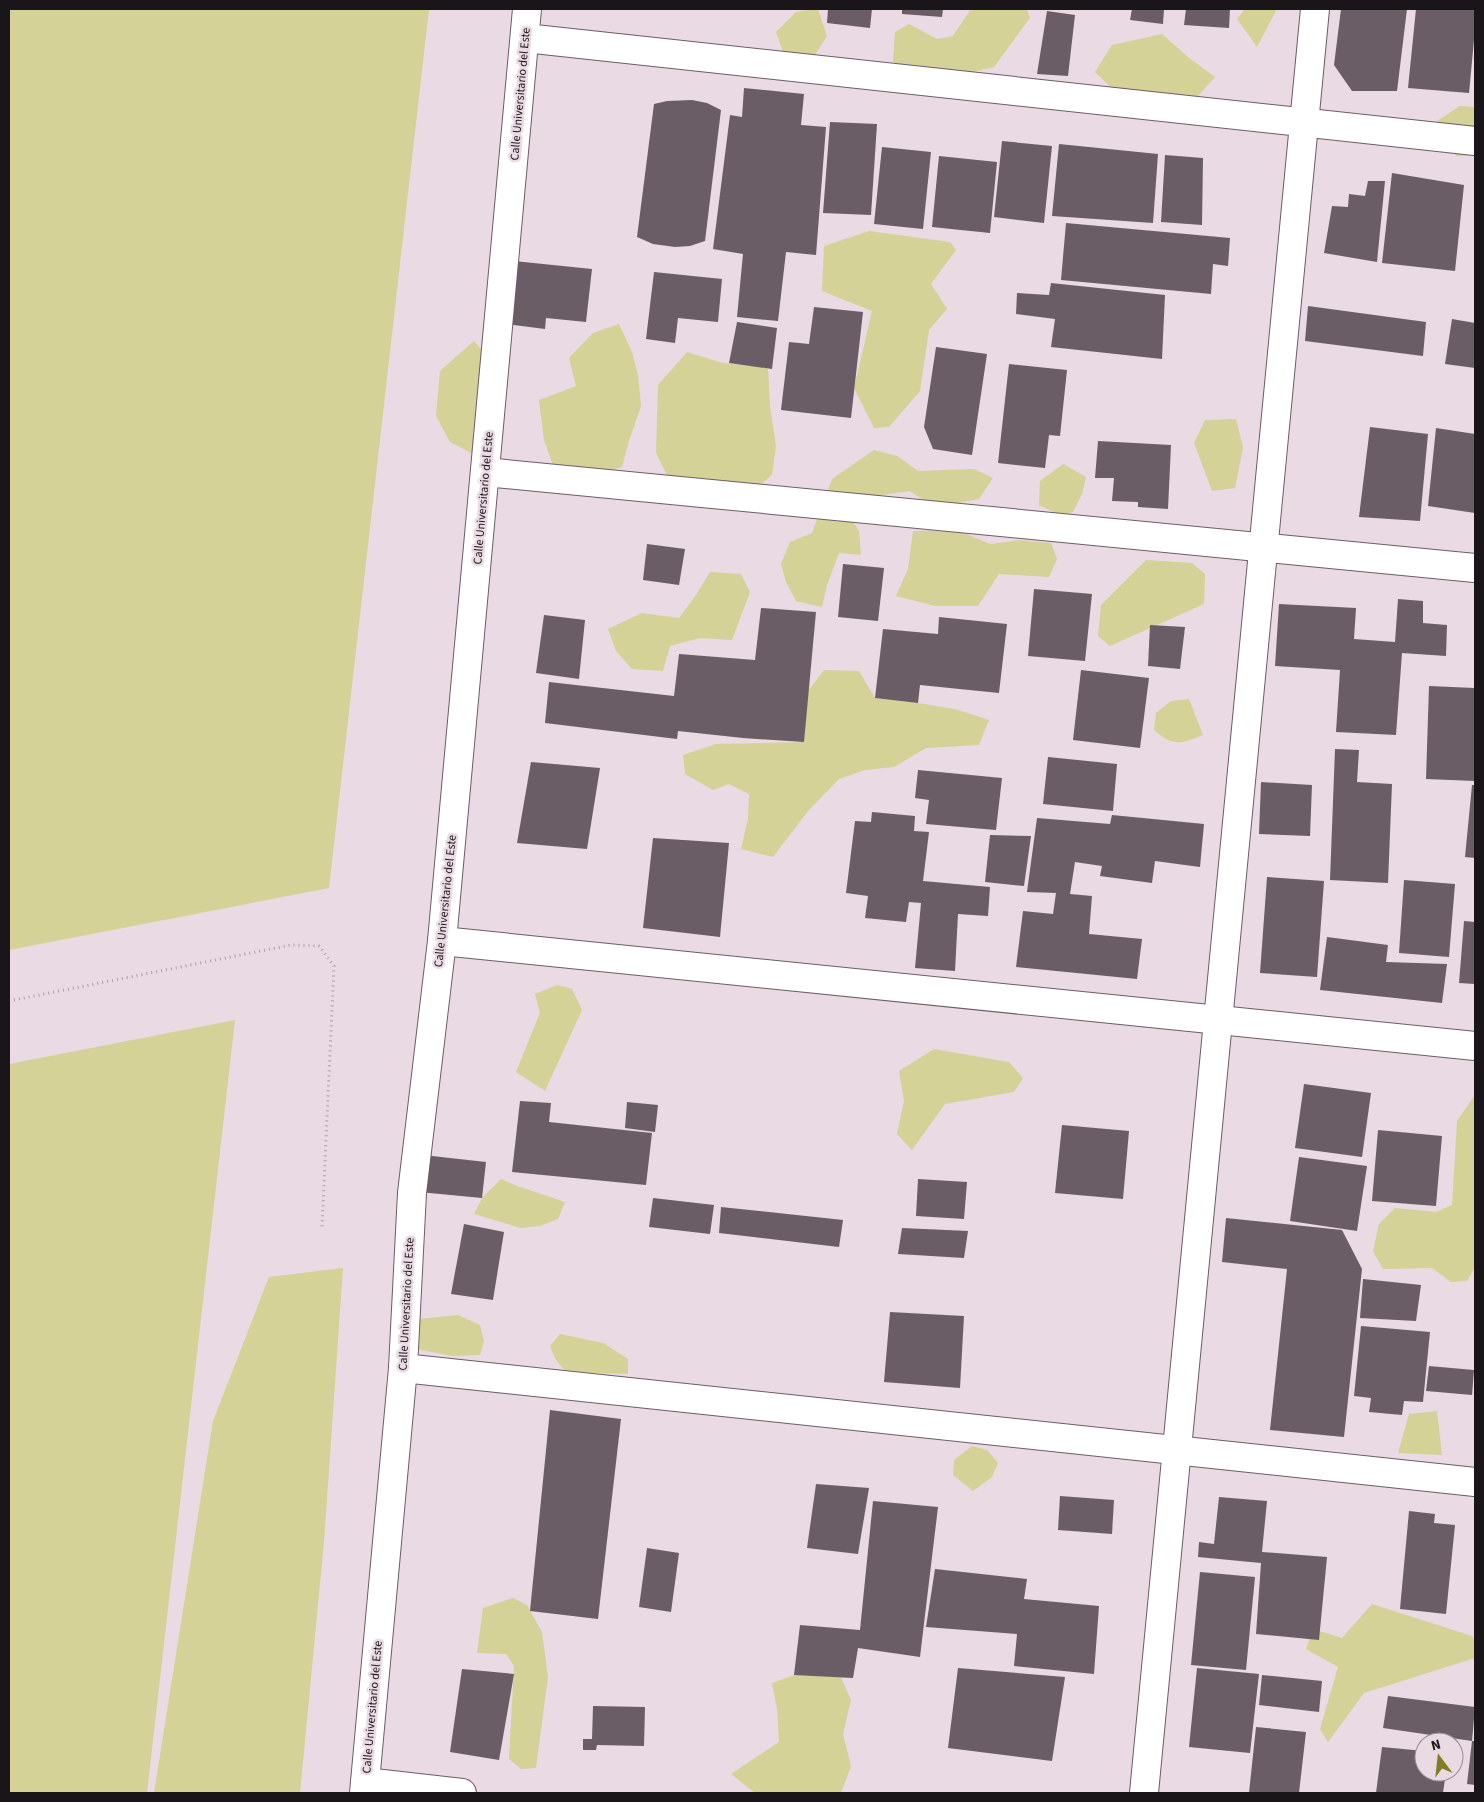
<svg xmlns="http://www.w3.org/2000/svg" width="1484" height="1802" font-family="'Source Sans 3',sans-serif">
  <rect width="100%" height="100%" fill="#eadae3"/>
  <g fill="#d4d296">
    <polygon points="9,9 429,9 329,888 9,950"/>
    <polygon points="813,9 818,9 827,36 811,61 783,52 776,32 796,12"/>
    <polygon points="971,9 1027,9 1030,18 994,67 951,77 893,62 895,32 909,24 937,39 953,36"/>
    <polygon points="1245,9 1277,9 1257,47 1237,19"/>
    <polygon points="1162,34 1189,58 1215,77 1188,107 1126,102 1095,72 1112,45"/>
    <polygon points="1460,106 1475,107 1475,156 1456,156 1437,121"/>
    <polygon points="869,231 950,242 956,250 931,284 947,309 929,330 920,391 889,427 874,428 854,388 872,311 822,291 824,246"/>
    <polygon points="619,324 632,352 638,375 641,406 629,441 622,467 601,473 554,468 544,440 539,400 576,386 569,358 593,333"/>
    <polygon points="474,341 496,367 477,456 450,442 436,416 440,371"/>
    <polygon points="687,352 723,363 768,368 770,406 776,446 772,475 737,504 668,477 656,453 658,385"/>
    <polygon points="1236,419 1243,447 1235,488 1212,491 1194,443 1205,420"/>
    <polygon points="874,450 897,456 918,471 974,469 993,478 979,499 934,507 910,491 868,497 849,515 859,531 861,555 839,553 827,585 822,607 796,601 786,582 781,564 790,542 812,533 832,479"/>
    <polygon points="1063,464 1086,477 1082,494 1073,512 1060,515 1039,505 1040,481"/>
    <polygon points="957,530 990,544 1019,540 1051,543 1057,559 1049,577 999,574 978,606 935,606 896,596 908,569 913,531"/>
    <polygon points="1146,560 1192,563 1205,574 1204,604 1110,646 1098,636 1101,605"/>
    <polygon points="710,572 741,574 750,592 732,640 700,638 670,646 663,671 632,669 616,651 608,629 642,613 679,618 696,595"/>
    <polygon points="824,670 859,671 875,698 918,703 955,709 989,720 979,745 926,748 894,767 865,770 839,779 808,811 773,857 741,849 748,819 749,794 729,784 713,790 685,774 683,755 716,744 804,742 808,691"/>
    <path d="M1189 699 1203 735C1181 744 1173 747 1154 730L1156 713 1171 701Z"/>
    <polygon points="557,985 572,989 582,1010 545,1091 516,1072 540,1013 535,994"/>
    <polygon points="235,1020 147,1793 9,1793 9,1064"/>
    <polygon points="934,1049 1009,1062 1023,1078 1014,1092 945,1104 912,1150 897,1134 904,1101 899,1071"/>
    <polygon points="1475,1095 1475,1267 1467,1281 1451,1282 1432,1268 1383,1269 1373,1251 1379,1224 1395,1208 1436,1212 1452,1205 1457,1121"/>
    <polygon points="501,1179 517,1186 565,1202 558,1219 540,1226 521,1228 474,1214 482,1198"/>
    <polygon points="343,1268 324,1542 300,1793 154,1793 213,1421 269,1277"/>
    <polygon points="458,1315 480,1325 484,1341 480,1355 452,1356 416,1349 419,1319"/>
    <polygon points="560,1334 603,1343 628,1359 628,1374 566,1372 556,1360 550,1346"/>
    <polygon points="1437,1411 1442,1455 1398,1453 1409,1414"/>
    <polygon points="972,1446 987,1450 998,1463 992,1477 973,1491 953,1475 954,1460"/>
    <polygon points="513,1598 527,1605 542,1632 548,1677 536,1768 521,1769 509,1759 514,1666 506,1654 477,1653 483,1608"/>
    <polygon points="1372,1604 1472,1636 1475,1642 1475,1658 1364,1693 1328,1742 1320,1729 1338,1667 1306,1649 1313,1629 1342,1638"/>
    <polygon points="800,1673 839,1673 851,1700 843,1734 851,1766 841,1793 755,1793 731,1774 779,1742 777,1709 772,1683"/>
  </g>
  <g fill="#6b5d65">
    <polygon points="828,9 872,9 870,28 827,23"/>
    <polygon points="902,9 943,9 942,17 902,14"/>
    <polygon points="1132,9 1164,9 1163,24 1130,20"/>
    <polygon points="1186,9 1230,9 1229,28 1184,25"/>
    <polygon points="1341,9 1407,9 1397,91 1352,91 1334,65"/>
    <polygon points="1416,9 1475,9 1475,29 1469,93 1408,88"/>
    <polygon points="1047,11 1075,15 1068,76 1037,74"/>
    <polygon points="744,88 804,94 801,125 826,127 816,255 786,252 778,321 737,317 743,254 713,249 730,115 742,117"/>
    <polygon points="692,100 707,103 721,110 705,241 690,246 675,247 653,244 637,237 654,104 667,101"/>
    <polygon points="830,122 877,124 871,215 823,213"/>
    <polygon points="1002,141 1052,146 1044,223 994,217"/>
    <polygon points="1059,144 1158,154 1153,223 1052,216"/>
    <polygon points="882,147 931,152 923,229 874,224"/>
    <polygon points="1165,155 1203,158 1202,225 1161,222"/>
    <polygon points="939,156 997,162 990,233 932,227"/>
    <polygon points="1392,173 1464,185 1455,271 1382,263"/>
    <polygon points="1368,181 1385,181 1377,262 1324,253 1332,206 1348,207 1349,194 1365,196"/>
    <polygon points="1066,223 1230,238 1228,266 1213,264 1211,294 1061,280"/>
    <polygon points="514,261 592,269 586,322 546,318 545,329 507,324"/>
    <polygon points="654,272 722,279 718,322 678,318 675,343 646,339"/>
    <polygon points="1051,283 1165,295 1162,359 1051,347 1055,319 1016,314 1017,293 1049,295"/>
    <polygon points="1308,306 1426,322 1423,356 1305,341"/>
    <polygon points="814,307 863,312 851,418 781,410 789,342 809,344"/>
    <polygon points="1452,319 1475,323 1475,368 1445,364"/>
    <polygon points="737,322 777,328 772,369 729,363"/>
    <polygon points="936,347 987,354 972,455 933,449 924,427"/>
    <polygon points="1009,364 1067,370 1060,436 1049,435 1045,468 998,463"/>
    <polygon points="1370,427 1428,434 1420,521 1359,517"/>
    <polygon points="1436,428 1475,434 1475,513 1428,506"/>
    <polygon points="1098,441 1171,445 1168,509 1138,507 1138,502 1112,501 1114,478 1095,478"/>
    <polygon points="647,544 685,549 679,585 643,580"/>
    <polygon points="843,564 884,568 878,621 838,617"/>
    <polygon points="1034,589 1092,594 1085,661 1028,656"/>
    <polygon points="1398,599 1423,601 1423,623 1447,625 1446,656 1402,653 1396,735 1336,732 1340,670 1275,666 1279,604 1356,608 1354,639 1395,642"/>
    <polygon points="761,608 816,612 804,742 743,738 678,731 677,739 545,723 549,682 674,696 679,654 755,660"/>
    <polygon points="544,615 585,620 579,679 536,673"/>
    <polygon points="939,617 1007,624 999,693 920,685 918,703 875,698 883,629 938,634"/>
    <polygon points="1150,625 1185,627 1180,669 1148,666"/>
    <polygon points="1081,670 1149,678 1140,748 1073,740"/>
    <polygon points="1429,686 1475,688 1475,781 1426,779"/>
    <polygon points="1335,749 1359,750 1357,782 1392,784 1388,883 1330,880"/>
    <polygon points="1048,757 1117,764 1113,811 1043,804"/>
    <polygon points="531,762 600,768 587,849 517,843"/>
    <polygon points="918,770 1002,778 996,830 926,824 929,800 915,798"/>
    <polygon points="1261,782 1312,785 1310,836 1259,834"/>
    <polygon points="1472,785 1475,785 1475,858 1465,857"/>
    <polygon points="872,812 915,816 914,831 929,832 923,881 990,887 988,916 958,914 955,971 915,968 921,903 909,902 906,922 865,918 868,896 846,893 855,821 871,822"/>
    <polygon points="1112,815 1204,824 1200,867 1155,861 1152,883 1100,876 1102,866 1075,862 1070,894 1092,896 1089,934 1142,939 1137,979 1016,967 1023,911 1053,914 1056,893 1027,892 1037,818 1110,824"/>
    <polygon points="990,835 1031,836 1024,886 985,882"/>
    <polygon points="653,838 729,843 720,937 643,928"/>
    <polygon points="1267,877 1324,881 1317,977 1260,973"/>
    <polygon points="1404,880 1455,884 1449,957 1399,953"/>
    <polygon points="1464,921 1475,922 1475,984 1459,983"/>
    <polygon points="1327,937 1388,945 1386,962 1447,964 1442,1003 1320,990"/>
    <polygon points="1304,1084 1371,1093 1362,1157 1295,1148"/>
    <polygon points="520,1101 551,1103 549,1122 652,1133 646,1185 512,1172"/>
    <polygon points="627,1102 658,1105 655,1132 625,1128"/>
    <polygon points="1062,1125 1129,1131 1123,1199 1055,1193"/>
    <polygon points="1378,1130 1442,1136 1436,1206 1372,1201"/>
    <polygon points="423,1155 486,1162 482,1198 419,1192"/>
    <polygon points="1299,1157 1367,1166 1357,1231 1290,1221"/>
    <polygon points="918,1179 967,1182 964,1219 916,1216"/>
    <polygon points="653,1198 714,1205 710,1234 649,1227"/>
    <polygon points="721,1207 843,1220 839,1247 719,1233"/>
    <polygon points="1226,1218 1342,1230 1362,1269 1344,1437 1270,1430 1287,1269 1222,1262"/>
    <polygon points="464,1224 504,1232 493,1300 451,1294"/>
    <polygon points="902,1228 968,1231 964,1258 898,1254"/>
    <polygon points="1363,1279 1421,1285 1416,1321 1360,1318"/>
    <polygon points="890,1312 964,1316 960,1388 884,1382"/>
    <polygon points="1361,1326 1430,1332 1423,1402 1404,1401 1402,1415 1369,1412 1371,1398 1354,1396"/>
    <polygon points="1429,1366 1474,1370 1472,1395 1426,1391"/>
    <polygon points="550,1410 621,1419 598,1619 530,1611"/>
    <polygon points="816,1484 869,1488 858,1554 807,1548"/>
    <polygon points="1060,1496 1114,1500 1112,1534 1058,1530"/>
    <polygon points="1219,1497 1267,1501 1262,1552 1327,1557 1319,1640 1256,1634 1261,1563 1198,1557 1199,1542 1214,1544"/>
    <polygon points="873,1501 938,1507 920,1657 858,1648 853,1678 794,1675 800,1625 860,1630"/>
    <polygon points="1409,1511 1435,1514 1434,1523 1455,1525 1446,1614 1400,1609"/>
    <polygon points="647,1548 679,1553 671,1612 639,1607"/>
    <polygon points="935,1569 1027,1579 1024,1599 1099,1606 1094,1674 1014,1666 1017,1634 926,1627"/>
    <polygon points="1200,1572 1255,1577 1246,1670 1191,1665"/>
    <polygon points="958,1668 1065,1677 1052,1761 948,1748"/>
    <polygon points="1197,1668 1259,1674 1250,1753 1189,1747"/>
    <polygon points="462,1669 514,1674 499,1760 450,1752"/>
    <polygon points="1262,1675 1322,1681 1319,1712 1259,1705"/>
    <polygon points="1388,1696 1475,1707 1472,1741 1383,1728"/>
    <polygon points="593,1706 645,1707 644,1746 597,1745 596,1750 583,1750 583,1739 592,1739"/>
    <polygon points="1256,1727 1306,1732 1299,1793 1249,1793"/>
    <polygon points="1472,1741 1475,1741 1475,1785 1467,1784"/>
    <polygon points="1382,1747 1424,1751 1424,1772 1446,1772 1443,1793 1376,1793"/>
  </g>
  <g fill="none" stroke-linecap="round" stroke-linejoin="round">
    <defs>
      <g id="street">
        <polyline points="525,38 1475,141"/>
        <polyline points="485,472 1475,568"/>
        <polyline points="442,941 1475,1046"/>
        <polyline points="403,1368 1475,1482"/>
        <polyline points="365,1782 462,1793"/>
        <polyline points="364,1793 403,1368 412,1193 442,941 527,9"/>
        <polyline points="1144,1793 1315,9"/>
      </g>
    </defs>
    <use href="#street" stroke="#6a5d65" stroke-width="30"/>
    <polyline stroke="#ab9ea5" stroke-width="3" stroke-dasharray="1 4" stroke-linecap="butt" points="9,1001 291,945 319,946 334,966 322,1227"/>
    <use href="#street" stroke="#fff" stroke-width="28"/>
  </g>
  <g text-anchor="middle" stroke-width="5" stroke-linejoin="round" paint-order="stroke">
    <g font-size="12" fill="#1a1518" stroke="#eadae3">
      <text transform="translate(520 94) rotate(-85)" y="4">Calle Universitario del Este</text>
      <text transform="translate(483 498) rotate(-85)" y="4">Calle Universitario del Este</text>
      <text transform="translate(445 901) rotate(-84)" y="4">Calle Universitario del Este</text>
      <text transform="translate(406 1304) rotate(-87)" y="4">Calle Universitario del Este</text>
      <text transform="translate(372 1707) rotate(-85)" y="4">Calle Universitario del Este</text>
    </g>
  </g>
  <rect width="1484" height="1802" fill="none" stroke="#1a1518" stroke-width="20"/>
  <g transform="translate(1439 1757) rotate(345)"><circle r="24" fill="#eadae3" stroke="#978b92"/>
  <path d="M0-4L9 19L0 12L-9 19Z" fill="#827d24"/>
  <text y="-8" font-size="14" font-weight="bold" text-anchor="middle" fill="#1a1518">N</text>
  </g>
</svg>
